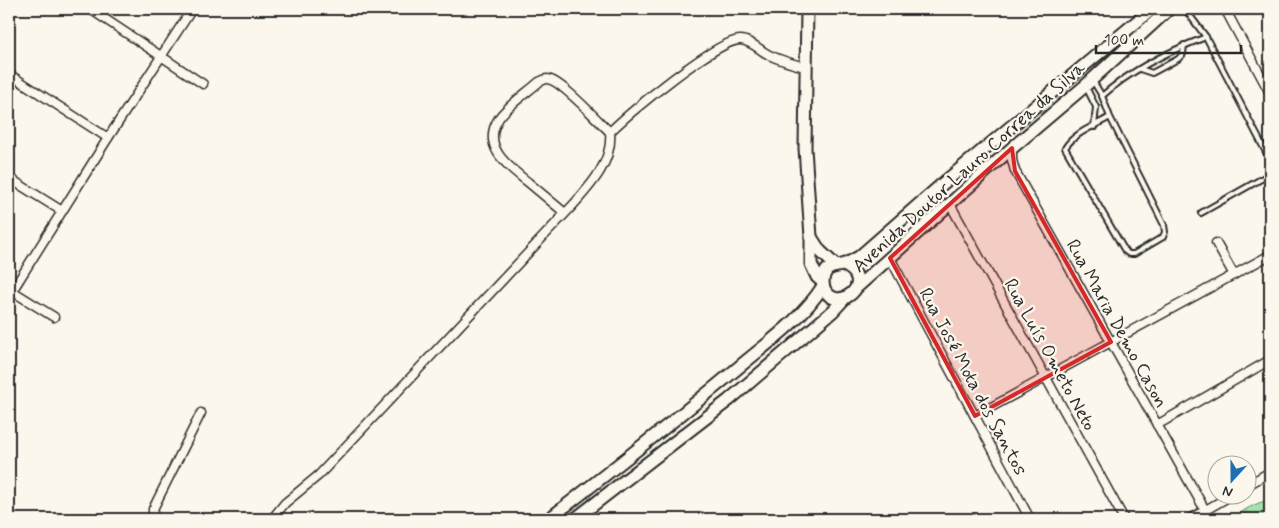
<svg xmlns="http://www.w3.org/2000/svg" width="1279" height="528" font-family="Mynerve,sans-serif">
  <defs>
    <pattern id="forest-crowns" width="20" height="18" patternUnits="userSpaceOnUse" patternTransform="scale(1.25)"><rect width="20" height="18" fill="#a3e2aa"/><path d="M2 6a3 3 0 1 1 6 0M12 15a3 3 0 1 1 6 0" fill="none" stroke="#8cc292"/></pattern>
  </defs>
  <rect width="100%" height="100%" fill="#fbf7ec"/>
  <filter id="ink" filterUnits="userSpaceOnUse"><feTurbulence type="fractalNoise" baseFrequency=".02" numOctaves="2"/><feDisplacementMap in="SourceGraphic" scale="10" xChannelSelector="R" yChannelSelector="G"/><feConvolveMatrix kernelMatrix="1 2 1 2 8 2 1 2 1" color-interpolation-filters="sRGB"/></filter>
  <g filter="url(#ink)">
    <path fill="url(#forest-crowns)" stroke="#67866a" d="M1270 499V519H1234C1244 508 1256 504 1270 499Z"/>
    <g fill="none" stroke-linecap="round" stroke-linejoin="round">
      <defs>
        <g id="lane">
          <polyline points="1185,9 1206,37 1270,160"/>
          <polyline points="1140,69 1152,73 1178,59 1183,54 1184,45"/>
          <polyline points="1093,81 1102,96"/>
          <polyline points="1086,87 1096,107 1094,127"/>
          <path d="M1110 117C1095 126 1075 132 1065 148L1125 251 1129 254H1134L1163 237 1165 232 1164 225 1110 117 1102 96C1132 69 1169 51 1206 37"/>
          <polyline points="1201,213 1270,174"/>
        </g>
        <g id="street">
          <polyline points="90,9 203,84"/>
          <polyline points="1225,9 1270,93"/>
          <polyline points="9,74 108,138"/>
          <path d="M610 132C627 114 719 38 741 40 752 41 759 50 769 55 780 60 793 64 805 67"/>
          <polyline points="1012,148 1012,160 1015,171 1205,510"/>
          <polyline points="9,178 62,211"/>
          <polyline points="950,204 1124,519"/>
          <polyline points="1216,243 1234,275"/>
          <polyline points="890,258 1030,519"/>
          <polyline points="9,289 54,317"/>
          <polyline points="9,296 108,138 192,9"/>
          <polyline points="975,416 1270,255"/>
          <polyline points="1157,425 1270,360"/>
          <polyline points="1246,486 1270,472"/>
          <polyline points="153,519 153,509 201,413"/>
          <path d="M272 519 285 503 319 475 574 204C592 184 613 161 610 132 599 122 560 79 547 79 544 79 542 81 539 82 528 92 506 107 499 118 480 147 509 167 529 183 541 193 553 203 565 213"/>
          <polyline points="1190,519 1230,496"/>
        </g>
        <g id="secondary">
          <polyline points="807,9 805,148 811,237 811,264 817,277 823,282"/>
          <polyline points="811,237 820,251 835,265"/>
          <path d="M844 265C879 282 836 316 824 288 822 282 823 275 827 270 833 265 839 267 845 264 850 263 854 259 859 257L947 180 1152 9"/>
          <polyline points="856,288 1012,148 1085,86 1169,9"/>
          <path d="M549 519C613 469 677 419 739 367 769 342 802 319 823 286"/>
          <polyline points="575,519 729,400 833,311 845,298"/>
        </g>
      </defs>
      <use href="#lane" stroke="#2b2b2b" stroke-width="8"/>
      <use href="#street" stroke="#2b2b2b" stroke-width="11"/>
      <use href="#secondary" stroke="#2b2b2b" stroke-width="15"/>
      <use href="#lane" stroke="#fbf7ec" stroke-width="4"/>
      <use href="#street" stroke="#fbf7ec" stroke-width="8"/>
      <use href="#secondary" stroke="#fbf7ec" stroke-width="11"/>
    </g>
  </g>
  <path fill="#d62828" fill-opacity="0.2" stroke="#d62828" stroke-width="4" stroke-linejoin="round" d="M1012 148 1015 171 1111 342 975 416 890 258Z"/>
  <g text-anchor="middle" stroke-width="4.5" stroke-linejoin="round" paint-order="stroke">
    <g font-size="19" fill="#2b2b2b" stroke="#fbf7ec">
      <text transform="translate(968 166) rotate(-42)" y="7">Avenida Doutor Lauro Correa da Silva</text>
      <text transform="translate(1118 323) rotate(61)" y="7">Rua Maria Demo Cason</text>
      <text transform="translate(1051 354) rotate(61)" y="7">Rua Luís Ometo Neto</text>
      <text transform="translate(974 381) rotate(62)" y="7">Rua José Mota dos Santos</text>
    </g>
  </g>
  <rect width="1279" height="528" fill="none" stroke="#fbf7ec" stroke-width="30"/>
  <rect x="15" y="15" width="1249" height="498" fill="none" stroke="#2b2b2b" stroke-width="2" filter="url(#ink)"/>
  <g transform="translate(1232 480) rotate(201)"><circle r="24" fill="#fbf7ec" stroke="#a8a59f"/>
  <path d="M0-4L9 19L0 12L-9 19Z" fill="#1f6fb2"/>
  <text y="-8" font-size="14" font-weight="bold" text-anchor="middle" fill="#2b2b2b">N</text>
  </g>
  <path d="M1096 45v8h145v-8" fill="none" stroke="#2b2b2b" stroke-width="2.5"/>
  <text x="1104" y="45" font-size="15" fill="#2b2b2b" stroke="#fbf7ec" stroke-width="4" paint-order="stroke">100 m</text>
</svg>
